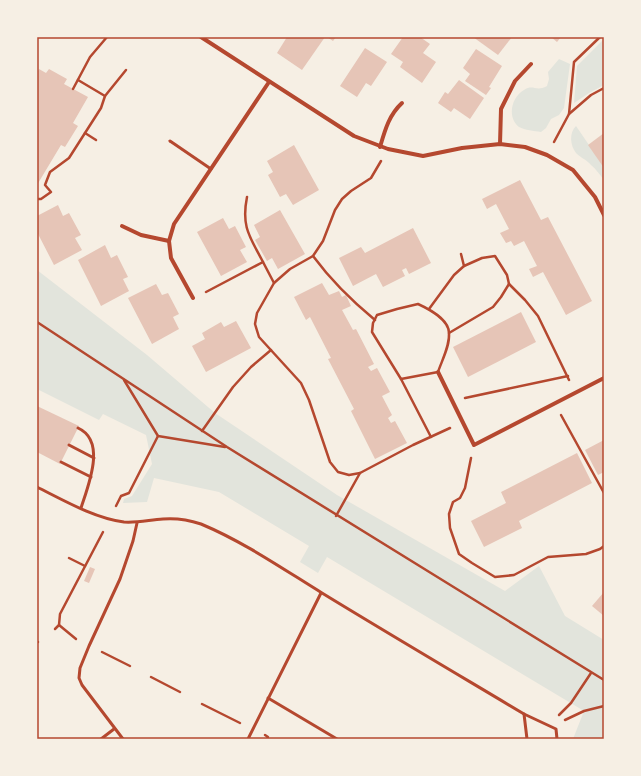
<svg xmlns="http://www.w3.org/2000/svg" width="641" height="776" font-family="'Fira Sans',sans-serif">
  <rect width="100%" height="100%" fill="#f6efe4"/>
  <g fill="#e2e4dc">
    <polygon points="604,39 604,85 589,93 574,103 577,66"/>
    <path d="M559 59 570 64 564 108 559 115 551 119 546 128 541 132C534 131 525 130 519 127 507 118 511 97 524 90 533 84 536 92 547 86L549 79 548 72Z"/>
    <path d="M576 126 604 167V180C600 175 596 169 591 165 587 160 581 158 576 153 570 145 569 133 576 126Z"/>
    <polygon points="37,270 147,355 215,413 337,495 505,591 539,566 565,616 604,640 604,739 573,739 584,711 327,557 318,573 300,562 309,546 219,492 154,478 147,502 123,503 124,499 132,496 152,464 146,435 103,414 99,420 37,389"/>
  </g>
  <g fill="#e6c5b7">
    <polygon points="287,37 325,37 302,70 277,53"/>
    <polygon points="327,37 336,37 333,41"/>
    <polygon points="403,37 420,37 430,44 423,53 436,62 422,83 400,67 403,62 391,54"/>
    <polygon points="473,37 512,37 498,55"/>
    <polygon points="551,37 561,37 557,42"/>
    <polygon points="365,48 387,62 371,86 366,83 357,97 340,86"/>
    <polygon points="476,49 502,66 489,87 491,88 486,95 465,81 470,74 463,68"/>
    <polygon points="39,69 46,73 49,69 67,79 64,84 88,97 73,123 78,126 65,147 61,145 37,185 37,73"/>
    <polygon points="459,80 484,98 470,119 454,108 451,112 438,103 445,92 448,94"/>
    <polygon points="604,133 604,168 588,145"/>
    <polygon points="294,145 319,190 293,205 286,194 280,197 268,175 273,172 267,161"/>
    <polygon points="520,180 541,220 548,217 592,301 566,315 543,272 533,277 529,269 537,266 524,241 514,246 511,241 506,243 500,233 509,229 496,204 487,209 482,199"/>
    <polygon points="58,205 63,216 69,213 81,235 75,238 82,250 54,265 37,232 37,216"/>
    <polygon points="280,210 305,254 278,269 272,258 267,261 255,240 260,237 254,225"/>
    <polygon points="223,218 229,229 235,226 246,247 240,250 247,262 221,276 197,232"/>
    <polygon points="413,228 431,263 409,274 406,268 402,270 405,276 383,287 376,274 353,286 339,258 361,247 365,253"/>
    <polygon points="105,245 111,258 117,255 128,277 123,279 129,291 101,306 78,260"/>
    <polygon points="322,283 329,295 339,291 342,297 346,295 351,306 342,310 353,330 356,329 374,364 368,367 371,371 377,368 390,392 382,396 392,415 388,418 391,423 395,421 407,443 375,459 351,411 354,409 328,359 331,358 310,317 306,320 294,297"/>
    <polygon points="156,284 162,295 168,293 179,314 173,317 179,329 152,344 128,298"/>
    <polygon points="521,312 536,342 468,377 453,347"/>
    <polygon points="236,321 251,348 206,372 192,346 205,339 202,333 221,322 224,327"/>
    <polygon points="37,406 79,426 60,464 37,452"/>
    <polygon points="604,440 604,472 598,475 585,450"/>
    <polygon points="577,453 592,483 519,521 522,528 484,547 471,521 506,503 501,492"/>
    <polygon points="90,567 95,569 89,583 84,581"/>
    <polygon points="604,592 604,616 592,606"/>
  </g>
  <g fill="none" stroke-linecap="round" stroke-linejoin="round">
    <g stroke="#b5482f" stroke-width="2.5">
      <polyline points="73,89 90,57 107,37"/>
      <polyline points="105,96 126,70"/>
      <polyline points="569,114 574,62 600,37"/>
      <polyline points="85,133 96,140"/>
      <polyline points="554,142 569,114 591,95 604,88"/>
      <path d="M247 197C241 227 250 237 263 262"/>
      <polyline points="37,199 41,199 51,192 45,185 50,172 69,158 101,108 105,96 78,80"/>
      <polyline points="313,256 290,269 274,283 257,313 255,324 259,337 301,383 309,400 330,462 338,472 349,475 360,473"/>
      <polyline points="464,266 482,258 495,256 507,275 509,284 525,300 538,316 569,380"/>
      <polyline points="206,292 263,262 274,283"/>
      <path d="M418 304C429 309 449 320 449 333 450 346 442 360 438 372L401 379 372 332 373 323 377 315 397 309Z"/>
      <polyline points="429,309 454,275 464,266 461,254"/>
      <path d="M375 320C352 301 330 279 313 256L323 241 335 210 342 199 351 191 371 178 381 161"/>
      <polyline points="37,322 227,447 604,680"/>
      <polyline points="449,333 493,307 501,297 509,284"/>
      <polyline points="401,379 431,437"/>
      <polyline points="124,380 158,436 225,447"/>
      <polyline points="465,398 568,376"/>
      <polyline points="561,415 604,493"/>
      <polyline points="202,431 233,387 251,367 271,350"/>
      <polyline points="471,458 465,488 460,498 453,502 449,514 450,528 459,554 472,563 495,577 514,575 548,557 586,554 600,549 604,546"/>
      <polyline points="116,506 121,496 129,493 158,436"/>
      <polyline points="336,516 360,473 413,445 450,428"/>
      <polyline points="69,558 85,566"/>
      <polyline points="59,625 76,639"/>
      <polyline points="55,629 59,625 60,614 103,532"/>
      <polyline points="37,642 38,642"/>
      <polyline points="102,652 130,666"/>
      <polyline points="151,677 180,692"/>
      <polyline points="202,704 240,723"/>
      <polyline points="559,715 571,703 591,673"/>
      <polyline points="565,720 584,711 604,706"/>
      <polyline points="265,735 268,737 267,739"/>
    </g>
    <g stroke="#b5482f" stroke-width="3">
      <polyline points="170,141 211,169"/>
      <path d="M78 428C107 441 88 486 81 508"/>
      <polyline points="69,445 94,458"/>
      <polyline points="61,462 91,477"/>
      <path d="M37 487C63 500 94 518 124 522 137 523 149 520 163 519 175 518 189 520 201 524 244 542 283 569 322 593 389 634 457 674 524 714L556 729 557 739"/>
      <polyline points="268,698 337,739"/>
      <polyline points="524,714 527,739"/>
      <polyline points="101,739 114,729"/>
      <polyline points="123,739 82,685 79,678 80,668 89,646 120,579 133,541 137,523"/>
      <polyline points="248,739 321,593"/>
    </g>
    <g stroke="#b5482f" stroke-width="4">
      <polyline points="201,37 354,136 388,149 423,156 462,148 500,144 525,147 547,155 573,170 595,197 604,215"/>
      <polyline points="500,144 501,109 515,81 531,64"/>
      <path d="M380 147C385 130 389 115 402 103"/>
      <polyline points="122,226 141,235 169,241"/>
      <polyline points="193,298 171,258 169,241 174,224 269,82"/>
      <polyline points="438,372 474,445 604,378"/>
    </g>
  </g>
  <rect width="641" height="776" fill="none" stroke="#f6efe4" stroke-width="76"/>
  <rect x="38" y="38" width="565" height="700" fill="none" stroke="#b5482f" stroke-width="1.5"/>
</svg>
